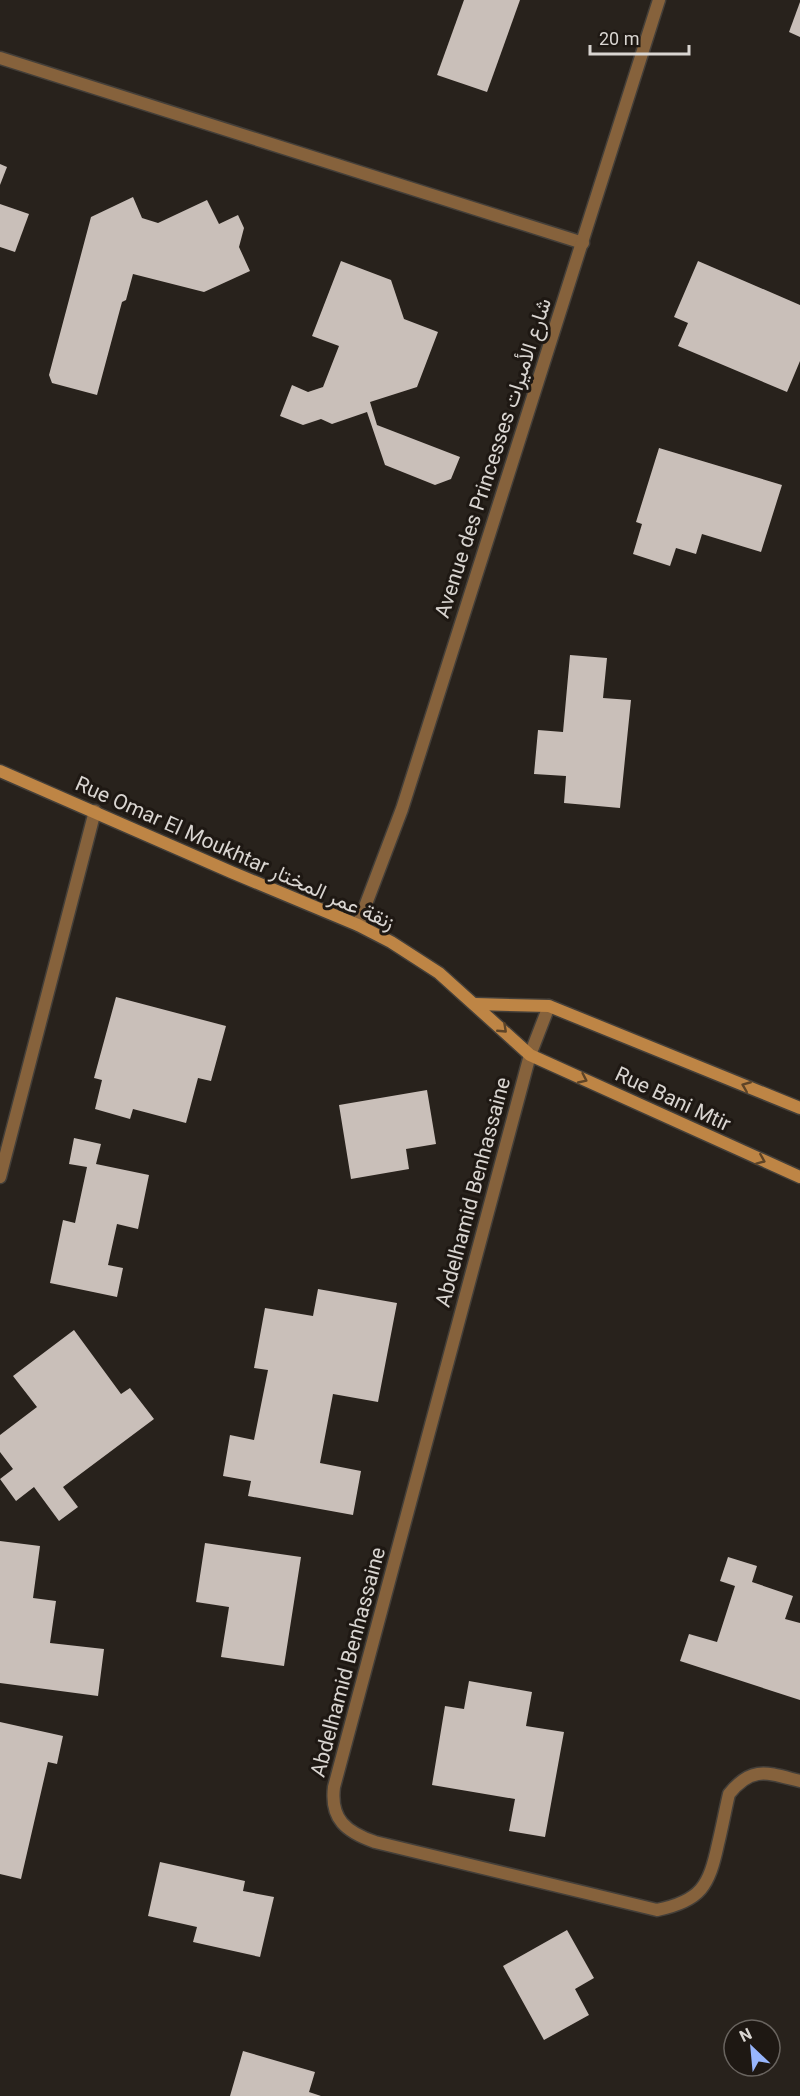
<svg xmlns="http://www.w3.org/2000/svg" width="800" height="2096" font-family="Roboto,Vazirmatn,sans-serif">
  <rect width="100%" height="100%" fill="#28221c"/>
  <g fill="#c9bfb9">
    <polygon points="464,0 520,0 487,92 437,75"/>
    <polygon points="800,2 800,37 789,32"/>
    <polygon points="0,164 7,167 0,185"/>
    <polygon points="133,197 142,218 158,223 207,200 219,224 238,215 244,228 239,247 250,271 204,292 133,274 126,300 122,302 97,395 52,383 49,375 91,217"/>
    <polygon points="0,204 29,214 15,252 0,247"/>
    <polygon points="341,261 391,280 404,319 438,332 417,387 370,402 377,425 460,457 451,479 435,485 385,465 367,412 332,424 321,419 303,425 280,416 292,385 308,392 323,387 339,346 312,336"/>
    <polygon points="698,261 800,305 800,361 787,392 678,346 688,323 674,317"/>
    <polygon points="659,448 782,485 761,552 702,534 696,554 676,548 670,566 633,554 642,524 636,522"/>
    <polygon points="570,655 607,658 603,698 631,700 620,808 564,803 566,776 534,774 538,730 563,732"/>
    <polygon points="116,997 226,1026 211,1081 198,1078 186,1123 133,1109 130,1119 95,1109 102,1080 94,1078"/>
    <polygon points="427,1090 436,1144 406,1149 409,1169 351,1179 339,1105"/>
    <polygon points="74,1138 101,1144 96,1164 149,1175 138,1229 117,1224 108,1265 123,1268 117,1297 50,1283 63,1220 75,1223 87,1167 69,1164"/>
    <polygon points="318,1289 397,1303 378,1402 333,1394 320,1463 361,1471 353,1515 248,1496 251,1481 223,1476 230,1435 254,1440 268,1370 254,1368 265,1308 313,1316"/>
    <polygon points="74,1330 121,1394 130,1388 154,1419 63,1487 78,1507 59,1521 34,1487 16,1501 0,1479 13,1469 0,1452 0,1435 37,1407 13,1376"/>
    <polygon points="0,1541 40,1546 33,1598 56,1601 50,1643 104,1649 98,1696 0,1683"/>
    <polygon points="205,1543 301,1557 284,1666 221,1657 229,1607 196,1602"/>
    <polygon points="728,1557 757,1566 752,1582 793,1596 785,1619 800,1623 800,1700 680,1661 689,1634 717,1642 735,1586 720,1581"/>
    <polygon points="469,1681 532,1692 526,1726 564,1732 545,1837 509,1831 515,1799 432,1785 445,1706 464,1709"/>
    <polygon points="0,1722 63,1736 57,1764 48,1762 21,1879 0,1874"/>
    <polygon points="160,1862 245,1881 243,1891 274,1897 260,1957 193,1942 197,1927 148,1916"/>
    <polygon points="567,1930 594,1978 575,1989 589,2015 544,2040 503,1966"/>
    <polygon points="243,2051 315,2072 309,2092 321,2096 230,2096"/>
  </g>
  <g fill="none" stroke-linecap="round" stroke-linejoin="round">
    <defs>
      <g id="street">
        <polyline points="0,58 583,243"/>
        <polyline points="358,925 402,809 659,0"/>
        <path d="M549 1006 530 1055 334 1787C330 1819 346 1832 375 1842L657 1910C701 1901 709 1886 718 1844 722 1828 725 1811 729 1794 752 1765 768 1773 800 1781"/>
        <polyline points="0,1177 95,811"/>
      </g>
      <g id="secondary">
        <polyline points="0,771 231,872 358,925 391,942 439,973 530,1055 800,1177"/>
        <polyline points="475,1004 549,1006 800,1108"/>
      </g>
    </defs>
    <use href="#street" stroke="#443f39" stroke-width="15"/>
    <use href="#secondary" stroke="#443f39" stroke-width="15"/>
    <use href="#street" stroke="#86623c" stroke-width="12"/>
    <use href="#secondary" stroke="#be8545" stroke-width="12"/>
  </g>
  <defs><path id="oneway-chevron" d="M-2-3.5L2.5 0L-2 3.5" fill="none" stroke-width="1.6" stroke-linecap="round" stroke-linejoin="round" transform="scale(1.5)"/></defs>
  <g stroke="#5e4427">
    <use href="#oneway-chevron" transform="translate(503 1029) rotate(43)"/>
    <use href="#oneway-chevron" transform="translate(583 1079) rotate(25)"/>
    <use href="#oneway-chevron" transform="translate(746 1086) rotate(-158)"/>
    <use href="#oneway-chevron" transform="translate(761 1160) rotate(23)"/>
  </g>
  <g text-anchor="middle" stroke-width="6" stroke-linejoin="round" paint-order="stroke">
    <g font-size="21" fill="#d9d5d1" stroke="#1e1813">
      <text transform="translate(493 458) rotate(-72)" y="7">Avenue des Princesses شارع الأميرات</text>
      <text transform="translate(235 853) rotate(24)" y="7">Rue Omar El Moukhtar زنقة عمر المختار</text>
      <text transform="translate(673 1099) rotate(25)" y="7">Rue Bani Mtir</text>
      <text transform="translate(473 1192) rotate(-75)" y="7">Abdelhamid Benhassaine</text>
      <text transform="translate(348 1662) rotate(-75)" y="7">Abdelhamid Benhassaine</text>
    </g>
  </g>
  <g transform="translate(752 2048) rotate(334)"><circle r="28" fill="#1e1813" stroke="#69645f" stroke-width="1.5"/>
  <path d="M0-4.5L10 22L0 15L-10 22Z" fill="#98b6fd"/>
  <text y="-9" font-size="16" font-weight="bold" text-anchor="middle" fill="#d9d5d1">N</text>
  </g>
  <path d="M590 45v9h99v-9" fill="none" stroke="#d9d5d1" stroke-width="3"/>
  <text x="599" y="45" font-size="18" fill="#d9d5d1" stroke="#1e1813" stroke-width="4.5" paint-order="stroke">20 m</text>
</svg>
